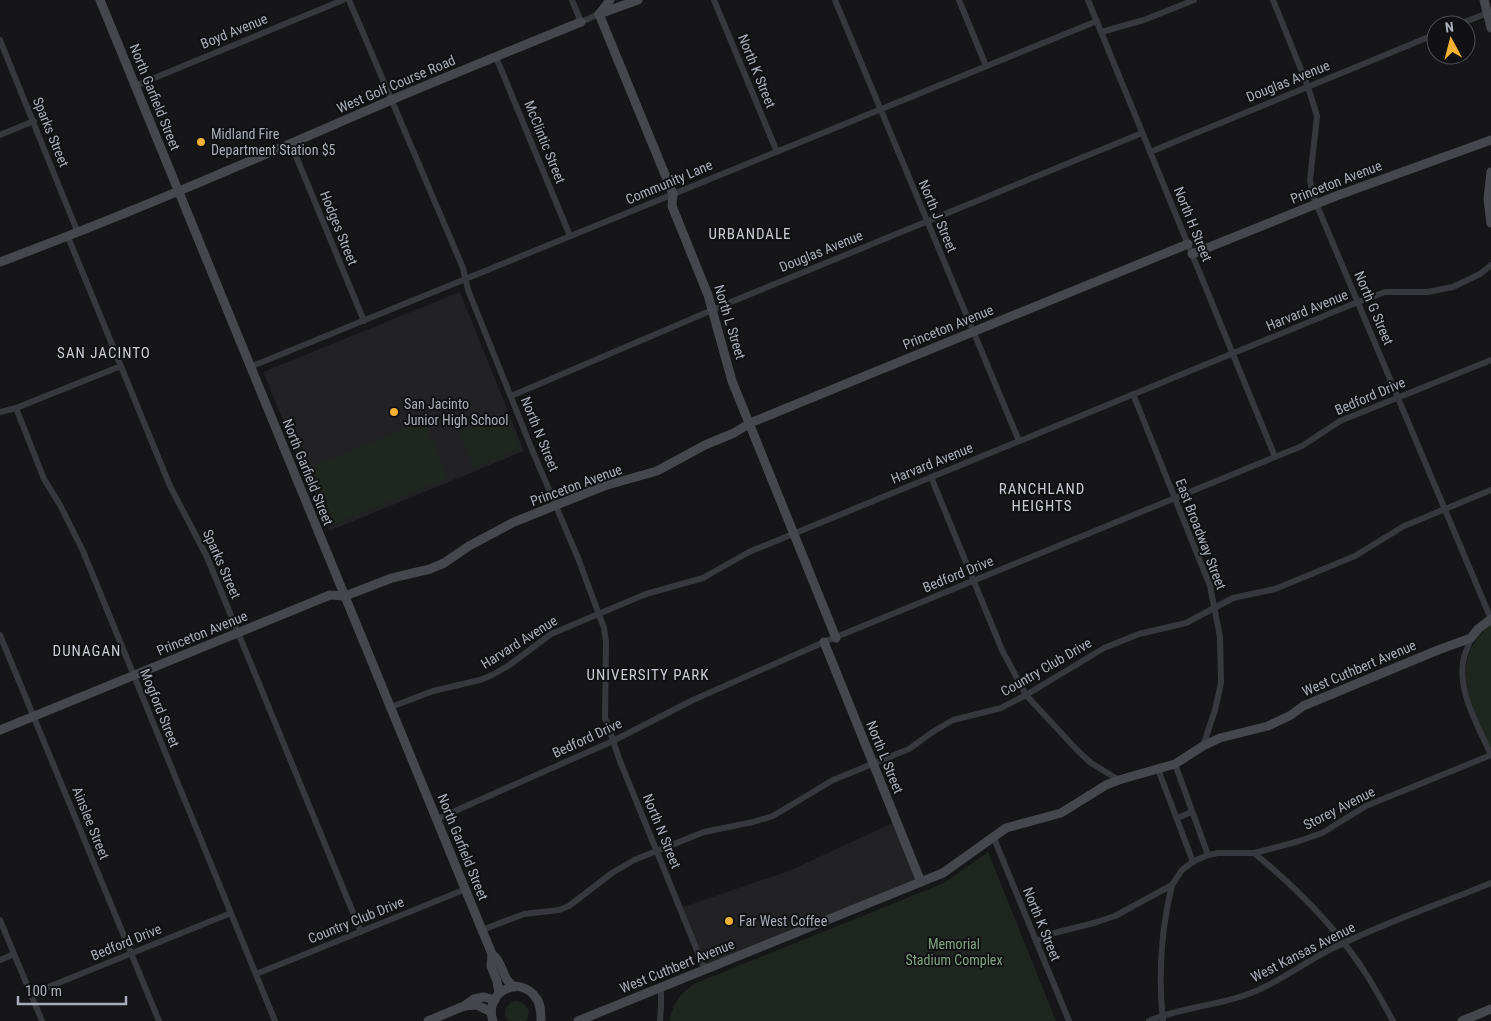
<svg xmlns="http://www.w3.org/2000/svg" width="1491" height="1021" font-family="'Roboto Condensed',sans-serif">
  <rect width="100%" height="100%" fill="#161618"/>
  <g fill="#222225">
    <polygon points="460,292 524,451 329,531 263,372"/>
    <polygon points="897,821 921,881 705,969 681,908 791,870"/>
  </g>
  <g fill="#1e261f">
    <polygon points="507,414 521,449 474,468 460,433"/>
    <polygon points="424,421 448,478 332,525 309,468"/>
    <path d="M1491 624V750C1473 705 1445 663 1491 624Z"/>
    <path d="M988 852 1056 1021H670C672 1004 681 992 696 983L944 883Z"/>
    <path d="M515 1001C527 1002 532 1011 526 1021H508L505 1015 506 1008 512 1002Z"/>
  </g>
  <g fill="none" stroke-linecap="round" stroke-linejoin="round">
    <g stroke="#37383d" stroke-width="6">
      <polyline points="349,0 463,268 468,290 533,452 578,558 604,628 606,642 605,718 620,761 705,970"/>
      <polyline points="572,0 581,22 599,14"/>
      <polyline points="714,0 777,152"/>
      <polyline points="835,0 1019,441"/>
      <polyline points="959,0 986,66"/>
      <polyline points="1088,0 1275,457"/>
      <polyline points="1273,0 1308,87 1317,116 1310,180 1313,196 1491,619"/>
      <polyline points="1457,25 1490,12"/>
      <polyline points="1101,32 1144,20 1194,0"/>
      <polyline points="0,40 78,233"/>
      <polyline points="496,57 570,236"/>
      <polyline points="135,86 343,0"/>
      <polyline points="0,135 34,121"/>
      <polyline points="291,144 364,321"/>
      <polyline points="1150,152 1436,34"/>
      <polyline points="68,237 170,486 207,557 361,932"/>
      <polyline points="250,367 1097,21"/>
      <polyline points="1133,394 1210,586 1220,637 1221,683 1215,710 1203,746"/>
      <polyline points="511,396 731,302 1142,133"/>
      <polyline points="16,408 44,479 60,505 83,551 275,1021"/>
      <polyline points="0,412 16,408 121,366"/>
      <polyline points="931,477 1002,650 1026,695 1077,750 1091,763 1119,780"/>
      <polyline points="0,635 159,1021"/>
      <path d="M1471 638C1469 644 1466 651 1464 657 1456 690 1478 725 1491 755"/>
      <polyline points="391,707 433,691 480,680 492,675 508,666 551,634 646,594 703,578 749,552 1358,302 1385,292 1427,292 1453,287 1480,274 1491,265"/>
      <polyline points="1175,764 1208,855"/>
      <polyline points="1158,769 1193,862"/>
      <polyline points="1177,818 1192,812"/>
      <polyline points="437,819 613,741 693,700 824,642 1275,457 1302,446 1340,421 1491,360"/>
      <polyline points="993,836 1069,1021"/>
      <path d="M1254 853C1298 889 1338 929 1368 977 1377 992 1385 1006 1393 1021"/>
      <polyline points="0,920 42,1021"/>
      <polyline points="482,930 524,914 559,910 569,906 612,873 634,860 704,832 753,822 773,816 833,780 909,749 934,731 953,720 1001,708 1026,695 1104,648 1139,634 1186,623 1233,598 1275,589 1355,556 1404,526 1491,490"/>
      <polyline points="1036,941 1054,933 1094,923 1115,916 1172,885 1182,870 1194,861 1208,855 1218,853 1254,853 1296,842 1322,833 1366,806 1491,755"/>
      <polyline points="0,960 14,954"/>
      <polyline points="256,974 466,889"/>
      <polyline points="31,994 231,913"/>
      <polyline points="660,1021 661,1007 661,987"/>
      <path d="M1149 1021C1183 1006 1222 1006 1256 991 1282 980 1304 963 1329 950 1381 924 1437 905 1491 883"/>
      <path d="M1163 1021C1158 975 1161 930 1172 885"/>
    </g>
    <g stroke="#45474d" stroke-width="9">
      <polyline points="100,0 482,930 492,954 491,966 497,981 499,993"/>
      <polyline points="1484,0 1491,28"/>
      <polyline points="601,12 610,0"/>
      <polyline points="599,14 673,194 672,206 708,295 732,381 836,638"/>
      <polyline points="599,14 638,0"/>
      <polyline points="1491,172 1488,199 1491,223"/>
      <polyline points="1192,254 1336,196 1491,140"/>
      <path d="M0 262C132 213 260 157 389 101 453 74 517 48 581 22"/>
      <polyline points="824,642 921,882"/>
      <polyline points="0,730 330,595 345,596 392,578 430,569 444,563 469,546 514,522 604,486 657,471 705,445 734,433 750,423 1188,244"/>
      <path d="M492 954C505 964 500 978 515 987"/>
      <polyline points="464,1006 477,1005 491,1012"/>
      <polyline points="428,1021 464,1006 474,999 484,997 495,1000"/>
      <path d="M493 1021C483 993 520 973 536 998 541 1004 541 1013 541 1021"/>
      <polyline points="578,1021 943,873 1006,828 1061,813 1106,785 1119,780 1175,764 1203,746 1220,738 1268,726 1291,715 1303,706 1438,650 1471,638 1478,629 1491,619"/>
      <polyline points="1462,1021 1491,1009"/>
    </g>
  </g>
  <g fill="#f2b134" stroke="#111113" stroke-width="2">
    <circle cx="201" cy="142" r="5"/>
    <circle cx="394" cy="412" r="5"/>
    <circle cx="729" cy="921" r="5"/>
  </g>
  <g text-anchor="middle" stroke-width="4" stroke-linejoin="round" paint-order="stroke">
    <g font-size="14" fill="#a8adb8" stroke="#111113">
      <text transform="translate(234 31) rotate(-22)" y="5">Boyd Avenue</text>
      <text transform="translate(757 71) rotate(68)" y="5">North K Street</text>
      <text transform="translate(1288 81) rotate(-22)" y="5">Douglas Avenue</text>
      <text transform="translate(396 84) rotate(-23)" y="5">West Golf Course Road</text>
      <text transform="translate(155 97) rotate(68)" y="5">North Garfield Street</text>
      <text transform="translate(51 132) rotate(68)" y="5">Sparks Street</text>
      <text transform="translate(545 142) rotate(68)" y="5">McClintic Street</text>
      <text transform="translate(669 182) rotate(-23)" y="5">Community Lane</text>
      <text transform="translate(1336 182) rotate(-21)" y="5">Princeton Avenue</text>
      <text transform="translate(938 216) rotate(67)" y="5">North J Street</text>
      <text transform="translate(1193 224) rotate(68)" y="5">North H Street</text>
      <text transform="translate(339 228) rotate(68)" y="5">Hodges Street</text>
      <text transform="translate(821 251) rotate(-22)" y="5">Douglas Avenue</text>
      <text transform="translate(1374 308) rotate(67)" y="5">North G Street</text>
      <text transform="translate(1307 310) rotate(-22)" y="5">Harvard Avenue</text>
      <text transform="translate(730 322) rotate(73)" y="5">North L Street</text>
      <text transform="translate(948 327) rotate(-22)" y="5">Princeton Avenue</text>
      <text transform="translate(1370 396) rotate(-23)" y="5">Bedford Drive</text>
      <text transform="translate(540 434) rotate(68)" y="5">North N Street</text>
      <text transform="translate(932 463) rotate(-22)" y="5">Harvard Avenue</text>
      <text transform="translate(308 472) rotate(68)" y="5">North Garfield Street</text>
      <text transform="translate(576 485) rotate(-20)" y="5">Princeton Avenue</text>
      <text transform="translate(1201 534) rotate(69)" y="5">East Broadway Street</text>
      <text transform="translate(222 564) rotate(66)" y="5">Sparks Street</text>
      <text transform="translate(958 574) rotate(-22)" y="5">Bedford Drive</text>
      <text transform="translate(202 633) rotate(-22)" y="5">Princeton Avenue</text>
      <text transform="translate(519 642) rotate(-32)" y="5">Harvard Avenue</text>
      <text transform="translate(1046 667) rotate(-30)" y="5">Country Club Drive</text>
      <text transform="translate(1359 668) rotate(-23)" y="5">West Cuthbert Avenue</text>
      <text transform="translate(160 708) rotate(68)" y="5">Mogford Street</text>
      <text transform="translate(587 738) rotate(-25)" y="5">Bedford Drive</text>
      <text transform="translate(885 757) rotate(68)" y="5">North L Street</text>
      <text transform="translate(1339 808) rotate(-27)" y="5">Storey Avenue</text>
      <text transform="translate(91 823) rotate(68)" y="5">Ainslee Street</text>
      <text transform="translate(662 831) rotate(68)" y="5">North N Street</text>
      <text transform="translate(463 847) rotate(68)" y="5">North Garfield Street</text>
      <text transform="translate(356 920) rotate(-22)" y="5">Country Club Drive</text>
      <text transform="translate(1042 924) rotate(68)" y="5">North K Street</text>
      <text transform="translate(126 942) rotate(-22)" y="5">Bedford Drive</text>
      <text transform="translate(1303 952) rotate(-27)" y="5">West Kansas Avenue</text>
      <text transform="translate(677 966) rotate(-22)" y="5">West Cuthbert Avenue</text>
    </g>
    <g font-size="14" fill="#a8adb8" stroke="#111113" text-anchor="start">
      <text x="211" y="139">Midland Fire<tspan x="211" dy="16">Department Station $5</tspan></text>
      <text x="404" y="409">San Jacinto<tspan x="404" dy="16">Junior High School</tspan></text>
      <text x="739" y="926">Far West Coffee</text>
    </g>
    <g font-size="14" fill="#7fa381" stroke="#111113">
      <text x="954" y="949">Memorial<tspan x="954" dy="16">Stadium Complex</tspan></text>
    </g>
    <g font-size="15" letter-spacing="1" fill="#c9ccd4" stroke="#111113">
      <text x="750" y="239">URBANDALE</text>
      <text x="104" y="358">SAN JACINTO</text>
      <text x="1042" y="494">RANCHLAND<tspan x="1042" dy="17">HEIGHTS</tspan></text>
      <text x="87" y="656">DUNAGAN</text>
      <text x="648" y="680">UNIVERSITY PARK</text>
    </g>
  </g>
  <g transform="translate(1451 40) rotate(353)"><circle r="24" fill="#111113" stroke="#4d4f55"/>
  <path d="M0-4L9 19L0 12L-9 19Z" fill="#f2b134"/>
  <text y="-8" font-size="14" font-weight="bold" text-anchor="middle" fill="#a8adb8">N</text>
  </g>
  <path d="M18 996v8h108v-8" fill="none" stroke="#a8adb8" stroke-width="2.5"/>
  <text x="25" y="996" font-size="15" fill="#a8adb8" stroke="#111113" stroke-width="4" paint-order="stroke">100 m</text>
</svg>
